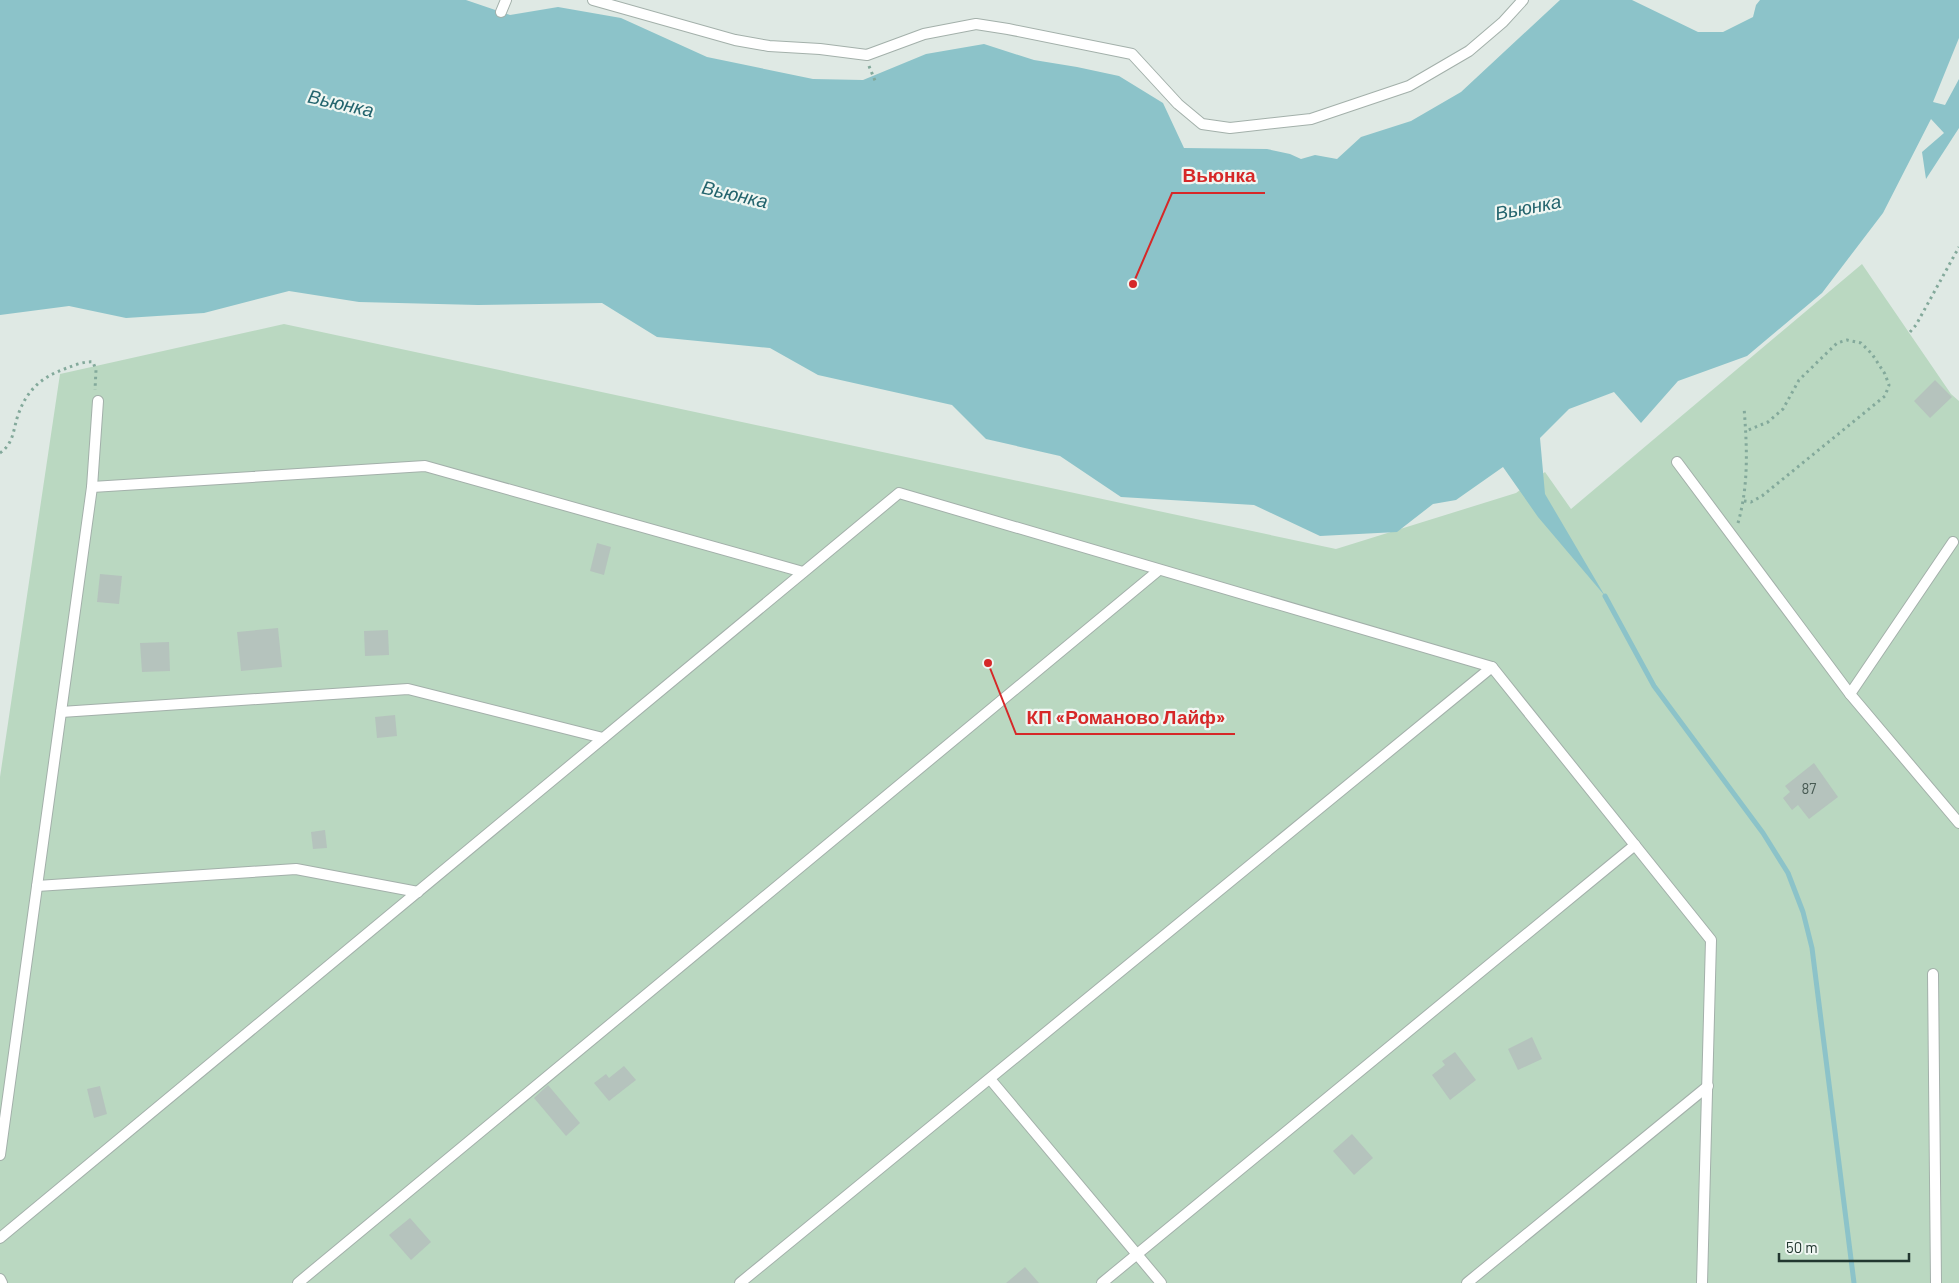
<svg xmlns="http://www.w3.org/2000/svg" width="1959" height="1283" font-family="Barlow,sans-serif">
  <rect width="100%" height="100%" fill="#dfe9e4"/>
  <polygon fill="#bad8c1" points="1862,264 1951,394 1959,401 1959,1283 0,1283 0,777 60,374 284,324 1336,549 1516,493 1545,472 1571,509"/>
  <polygon fill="#8cc3c9" points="0,0 466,0 510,15 558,7 621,18 707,57 813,79 863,80 926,54 984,44 1034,60 1077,67 1119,76 1163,103 1184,148 1267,149 1290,154 1301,159 1315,155 1337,159 1361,137 1411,121 1461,92 1560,0 1632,0 1698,32 1723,32 1753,17 1756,5 1760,0 1959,0 1959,38 1933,102 1945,105 1959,79 1959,128 1926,179 1922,152 1944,133 1931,119 1883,213 1822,293 1747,356 1678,381 1641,423 1614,392 1569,409 1540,438 1545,494 1605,596 1538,517 1503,467 1456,500 1433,504 1397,532 1320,536 1254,505 1121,497 1060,456 986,439 952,405 818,375 770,348 657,337 602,303 478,305 359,302 289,291 204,313 126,318 69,306 0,315"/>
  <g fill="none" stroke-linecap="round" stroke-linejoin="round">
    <polyline stroke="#8cc3c9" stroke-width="5" points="1605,596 1654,686 1763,833 1788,873 1803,912 1812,948 1854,1283"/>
  </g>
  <g fill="#b5c3bd">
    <polygon points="1935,380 1952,397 1930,418 1914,401"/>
    <polygon points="597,543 611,547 604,575 590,571"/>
    <polygon points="100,574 122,576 119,604 97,602"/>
    <polygon points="278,628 282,667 241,671 237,632"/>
    <polygon points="388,630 389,655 365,656 364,631"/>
    <polygon points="169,642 170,671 142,672 140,643"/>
    <polygon points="395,715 397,736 377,738 375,717"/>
    <polygon points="1814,763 1838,797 1809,819 1798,805 1792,810 1783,798 1790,792 1785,786"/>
    <polygon points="325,830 327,848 313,849 311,832"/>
    <polygon points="1532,1037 1542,1059 1518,1070 1508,1049"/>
    <polygon points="1455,1052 1476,1080 1450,1100 1432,1075 1445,1065 1442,1061"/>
    <polygon points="624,1066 636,1080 609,1101 594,1083 606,1074 609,1078"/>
    <polygon points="548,1085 580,1123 566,1136 534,1098"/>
    <polygon points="100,1086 107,1114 94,1118 87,1089"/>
    <polygon points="1352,1134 1373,1158 1354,1175 1333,1151"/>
    <polygon points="410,1218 431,1242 411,1260 389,1235"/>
    <polygon points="1025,1267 1039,1283 1006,1283"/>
  </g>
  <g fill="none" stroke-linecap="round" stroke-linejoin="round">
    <defs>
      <g id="lane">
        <polyline points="593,0 735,40 769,46 820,49 867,55 924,34 976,24 1008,29 1132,54 1178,104 1202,124 1230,128 1311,119 1409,86 1469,51 1503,22 1523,0"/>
        <polyline points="501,12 506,0"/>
        <polyline points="1677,462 1850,694 1959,823"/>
        <polyline points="92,487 425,466 803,572"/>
        <polyline points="1850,694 1953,542"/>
        <polyline points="61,712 408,689 603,738"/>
        <polyline points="37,886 296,869 418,892"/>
        <polyline points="1933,974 1936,1283"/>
        <polyline points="990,1079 1161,1283"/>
        <polyline points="0,1155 92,487 98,401"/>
        <polyline points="0,1238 899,493 1492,667"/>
        <polyline points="0,1279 2,1283"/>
        <polyline points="298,1283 1159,570"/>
        <polyline points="740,1283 1492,667 1711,940 1702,1283"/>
        <polyline points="1102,1283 1635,845"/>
        <polyline points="1467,1283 1708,1086"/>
      </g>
    </defs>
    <use href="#lane" stroke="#a3b0aa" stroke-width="12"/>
    <g stroke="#83a99b" stroke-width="3" stroke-dasharray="2.5 4" stroke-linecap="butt">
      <polyline points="869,66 876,83"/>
      <polyline points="1910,332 1916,325 1959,247"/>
      <path d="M0 453C14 443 13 430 18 415 27 390 41 377 67 368 75 365 85 361 93 362L96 370 95 390"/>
      <polyline points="1744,501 1751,502 1762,496 1885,396 1889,385 1885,374 1872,354 1861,343 1847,340 1837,343 1799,380 1783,409 1768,422 1746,431"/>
      <path d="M1738 523C1749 484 1747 447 1744 407"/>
    </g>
    <use href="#lane" stroke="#fff" stroke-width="10"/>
  </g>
  <g text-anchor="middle" stroke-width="4.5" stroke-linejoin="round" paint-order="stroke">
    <g font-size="15" fill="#475a53">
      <text x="1809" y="794">87</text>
    </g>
    <g font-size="19" font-style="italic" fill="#23646d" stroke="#eff6f2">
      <text transform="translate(341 103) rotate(13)" y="7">Вьюнка</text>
      <text transform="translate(735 194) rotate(13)" y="7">Вьюнка</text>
      <text transform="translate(1528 207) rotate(-11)" y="7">Вьюнка</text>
    </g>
  </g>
  <path fill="none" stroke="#d62828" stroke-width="2" d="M1133 284L1172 193H1265M988 663L1016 734H1235"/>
  <g fill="#d62828" stroke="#eff6f2" stroke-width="2">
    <circle cx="1133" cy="284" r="5"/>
    <circle cx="988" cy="663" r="5"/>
  </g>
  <g font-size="19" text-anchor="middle" font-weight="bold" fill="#d62828" stroke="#eff6f2" stroke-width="4.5" stroke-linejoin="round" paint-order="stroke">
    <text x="1219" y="182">Вьюнка</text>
    <text x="1126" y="724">КП «Романово Лайф»</text>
  </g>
  <path d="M1779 1253v8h130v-8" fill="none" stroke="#223730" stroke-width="2.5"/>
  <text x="1786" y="1253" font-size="15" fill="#223730" stroke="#eff6f2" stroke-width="4" paint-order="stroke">50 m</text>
</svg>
